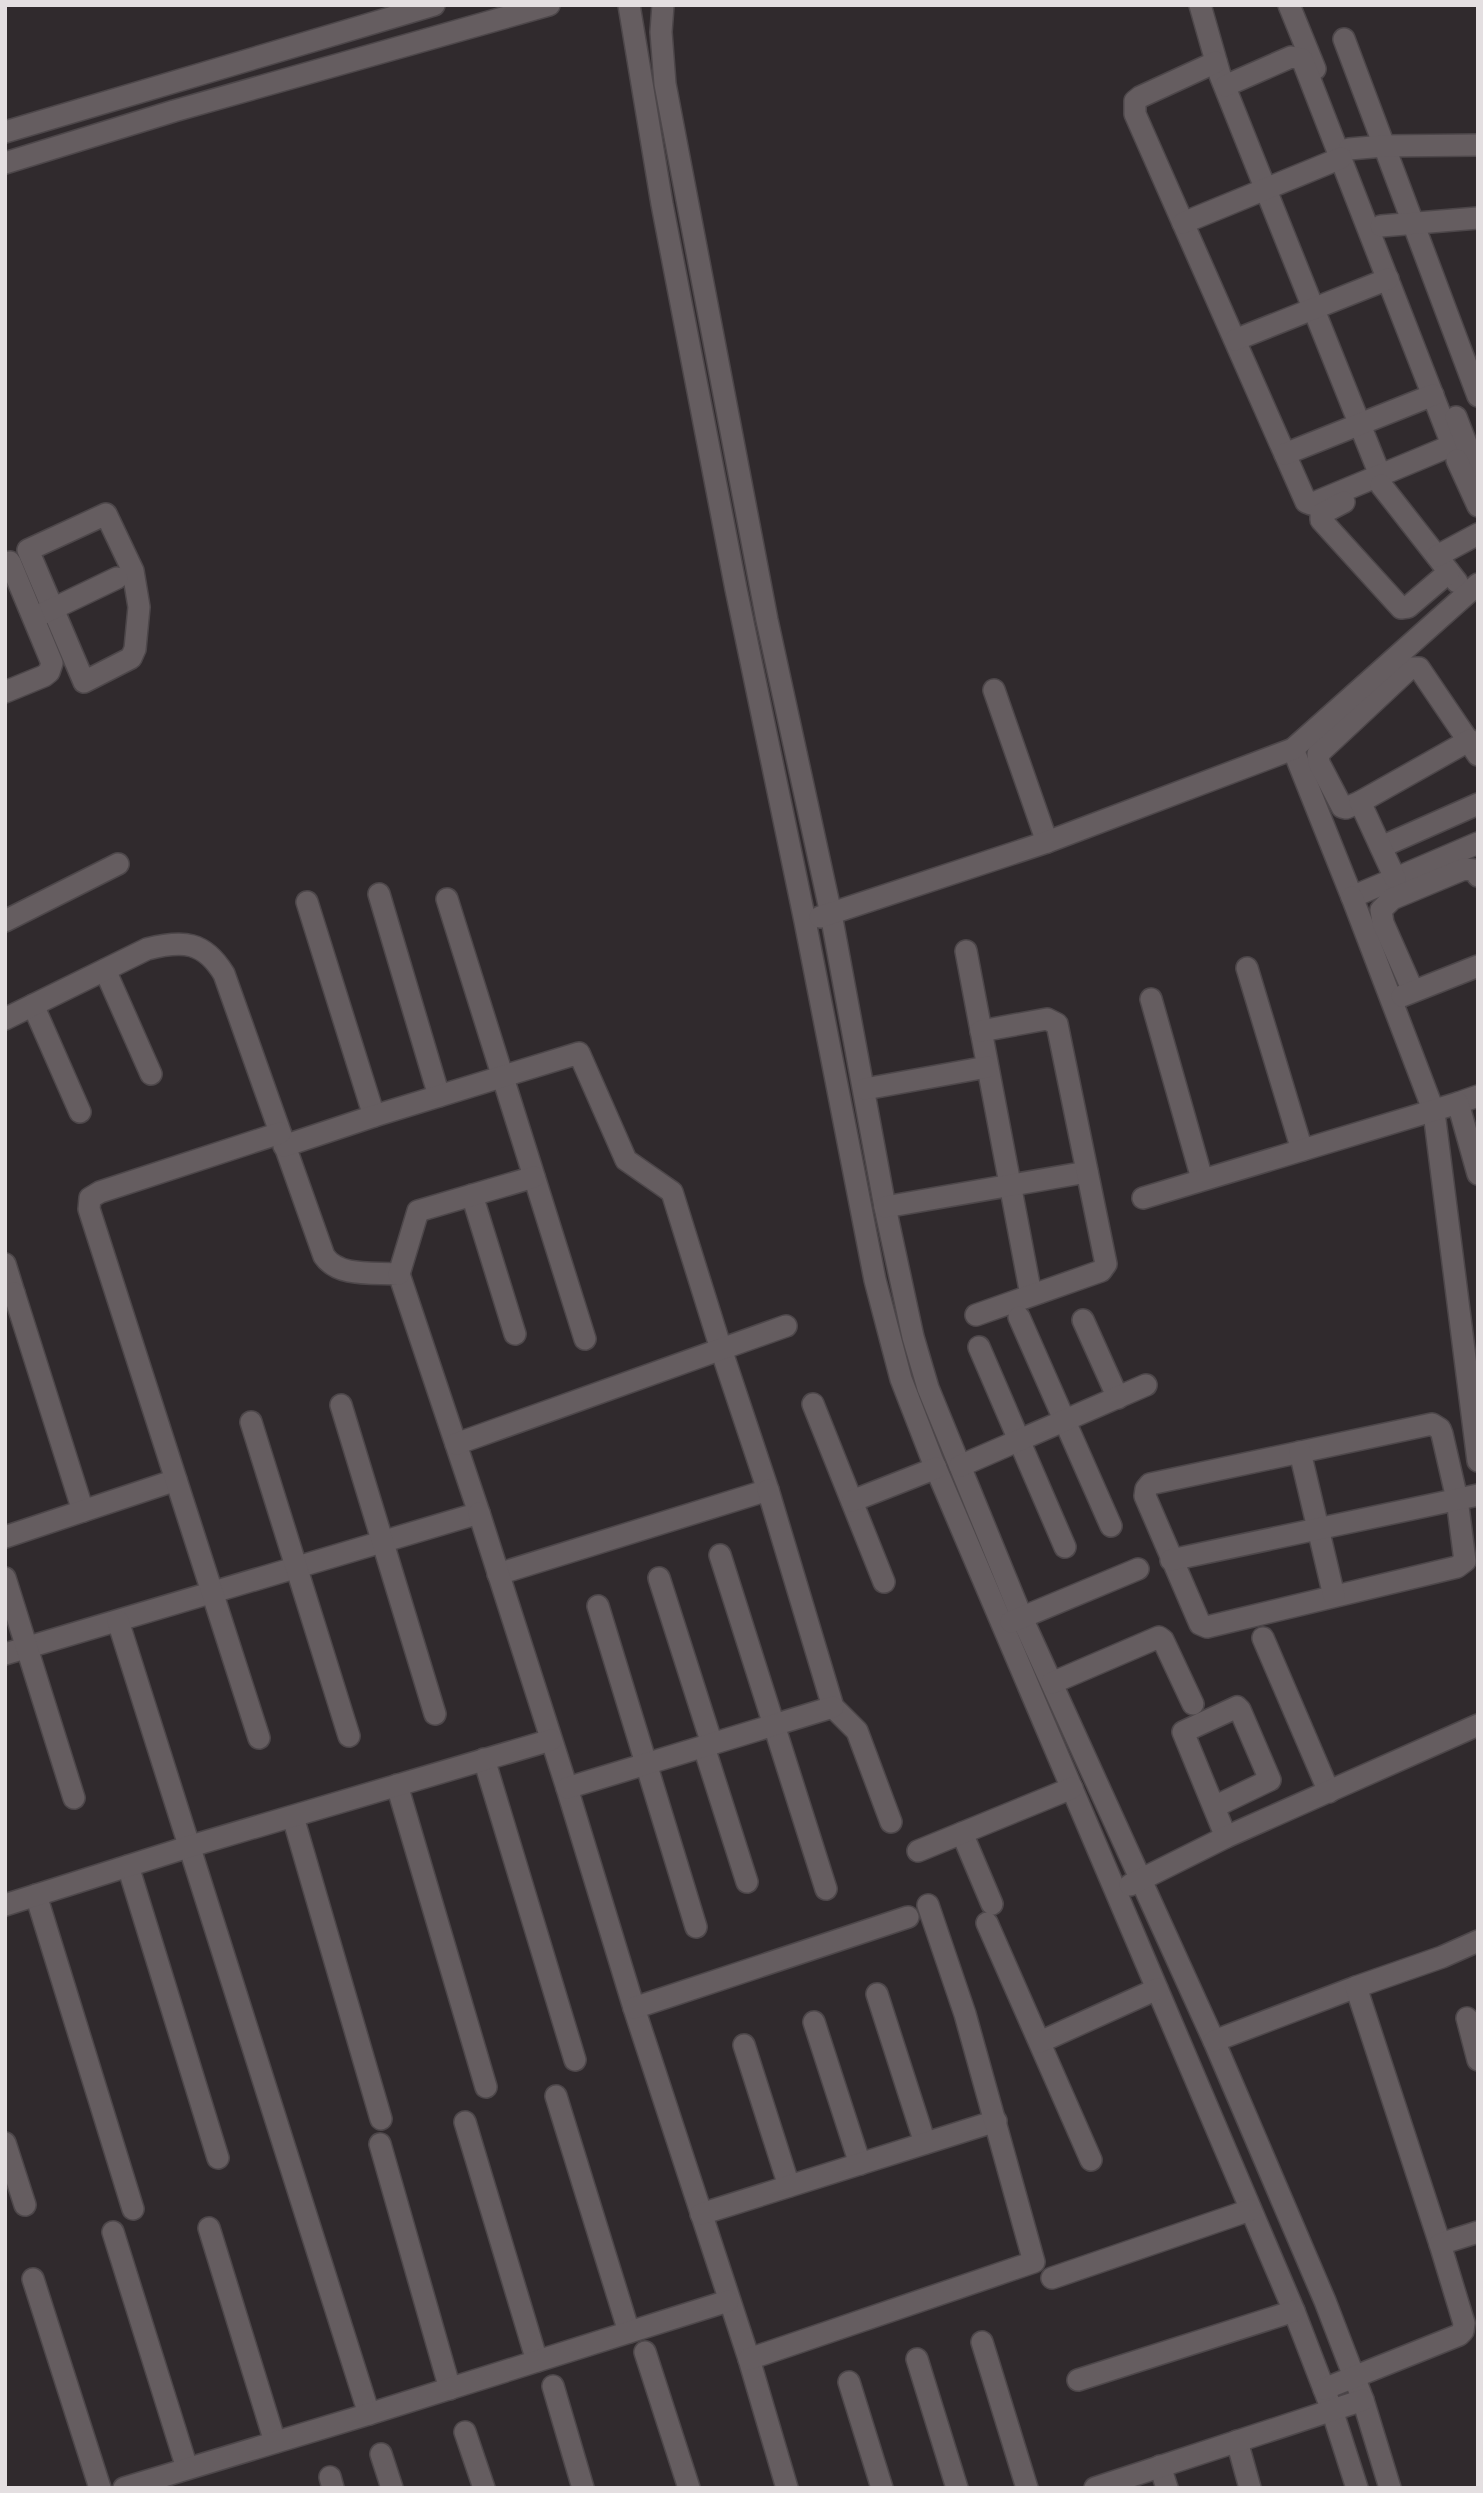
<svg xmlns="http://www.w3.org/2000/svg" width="1483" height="2493" font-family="Jost,sans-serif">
  <rect width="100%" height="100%" fill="#302a2d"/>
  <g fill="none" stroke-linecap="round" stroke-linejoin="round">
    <defs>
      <g id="minor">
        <polyline points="629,5 662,204 736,589 805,921 875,1280 901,1379 932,1459 1294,2311 1332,2410 1357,2488"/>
        <polyline points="663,5 661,32 665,84 767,620 831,914 885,1207 913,1337 928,1388 1022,1618 1214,2041 1325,2301 1363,2400 1390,2488"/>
        <polyline points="1200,5 1220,75 1380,475"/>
        <polyline points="1289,5 1315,69"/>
        <polyline points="1344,39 1478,396"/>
        <polyline points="1216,62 1140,97 1135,101 1135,114 1306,502 1311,504 1448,447 1451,442 1302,59 1291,57 1225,86"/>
        <polyline points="5,132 434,5"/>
        <polyline points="1349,149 1384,146 1478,145"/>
        <polyline points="5,163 174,111 549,5"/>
        <polyline points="1183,223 1341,158"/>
        <polyline points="1381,226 1478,218"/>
        <polyline points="1235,340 1388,279"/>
        <polyline points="1456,417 1478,474"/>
        <polyline points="1285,454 1433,395"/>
        <polyline points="1457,460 1478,506"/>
        <polyline points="1381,485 1457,582"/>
        <polyline points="1344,502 1321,514 1321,520 1401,608 1408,607 1449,572"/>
        <polygon points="106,514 133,571 139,607 135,649 131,658 84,682 28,550"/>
        <polyline points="1437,556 1478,534"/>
        <polyline points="42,614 117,578"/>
        <polyline points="994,690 1047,842"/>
        <polyline points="5,692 44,676 49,672 52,663 10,562"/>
        <polyline points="1293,749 1352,897 1478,843"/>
        <polyline points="1360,802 1346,808 1342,807 1319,763 1318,754 1410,668 1419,668 1478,755"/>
        <polyline points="1381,847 1478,804"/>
        <polyline points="1395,878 1360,802 1470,740"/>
        <polyline points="379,894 439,1096"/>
        <polyline points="1352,897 1434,1112 1478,1461"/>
        <polyline points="447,899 585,1339"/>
        <polyline points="307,902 374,1116"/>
        <polyline points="820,917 1047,842 1293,749 1478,584"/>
        <polyline points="5,921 118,864"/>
        <polyline points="966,951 1031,1295"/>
        <polyline points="1247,968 1302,1150"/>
        <polyline points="105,970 151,1074"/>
        <polyline points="1413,991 1383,923 1381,910 1392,899 1464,869 1474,870 1478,876"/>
        <polyline points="1402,996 1478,966"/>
        <polyline points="1151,999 1202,1179"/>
        <polyline points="33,1005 80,1112"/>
        <path d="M5 1019 147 949C183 940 204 941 224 974L324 1256C339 1278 374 1272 399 1274L479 1513 5 1654"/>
        <polyline points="865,1089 987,1067"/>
        <polyline points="1458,1103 1478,1096"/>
        <polyline points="284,1146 374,1116 579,1053 626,1160 672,1192 721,1349 768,1490 498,1574"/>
        <polyline points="472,1195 515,1334"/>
        <polyline points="1143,1198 1458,1103 1478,1174"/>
        <polyline points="885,1207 1087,1172"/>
        <polyline points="5,1264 14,1293"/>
        <polyline points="399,1274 418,1211 534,1177"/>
        <polyline points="5,1296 14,1293 83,1511"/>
        <polyline points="976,1315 1101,1271 1106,1264 1057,1024 1047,1019 981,1031"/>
        <polyline points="1019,1317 1111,1526"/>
        <polyline points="1083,1320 1118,1398"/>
        <polyline points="979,1347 1065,1547"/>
        <polyline points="813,1404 884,1582"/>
        <polyline points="341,1405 435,1714"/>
        <polyline points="251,1422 349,1736"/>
        <polygon points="1432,1424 1440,1429 1442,1434 1457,1499 1465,1561 1457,1567 1207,1627 1200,1624 1145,1496 1146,1489 1150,1484"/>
        <polyline points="456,1444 786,1326"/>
        <polyline points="1300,1452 1334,1596"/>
        <polyline points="960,1466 1146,1385"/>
        <polyline points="768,1490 833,1707 857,1731 891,1822"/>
        <polyline points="852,1501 936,1468"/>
        <polyline points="479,1513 567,1788 634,2008 749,2359 787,2488"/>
        <polyline points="5,1537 176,1480"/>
        <polyline points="720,1555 826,1889"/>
        <polyline points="1171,1560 1478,1495"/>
        <polyline points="5,1578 74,1798"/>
        <polyline points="659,1578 712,1744"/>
        <polyline points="598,1606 696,1927"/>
        <polyline points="118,1621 369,2414"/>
        <polyline points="1011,1622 1138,1569"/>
        <polyline points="1263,1638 1329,1792"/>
        <polyline points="1052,1683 1159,1637 1163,1640 1193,1704"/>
        <polyline points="259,1738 89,1209 90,1198 100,1192 280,1133"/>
        <polyline points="704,1747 747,1882"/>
        <polyline points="484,1759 575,2060"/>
        <polyline points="397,1785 486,2087"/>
        <polyline points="567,1788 833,1707"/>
        <polyline points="1214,1807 1270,1780 1240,1710 1237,1707 1183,1732 1226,1837"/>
        <polyline points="293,1817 381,2119"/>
        <polyline points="962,1833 992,1904"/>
        <polyline points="918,1851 1072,1788"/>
        <polyline points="128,1866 218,2158"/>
        <polyline points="1130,1885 1226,1837 1478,1725"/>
        <polyline points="36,1895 133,2209"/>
        <polyline points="5,1905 191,1846 551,1740"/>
        <polyline points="987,1923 1091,2160"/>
        <polyline points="877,1994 925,2143"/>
        <polyline points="634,2008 908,1917"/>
        <polyline points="1467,2018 1478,2060"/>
        <polyline points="814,2022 860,2164"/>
        <polyline points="1214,2041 1356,1987"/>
        <polyline points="1040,2042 1157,1989"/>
        <polyline points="744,2045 789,2186"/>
        <polyline points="556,2096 629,2332"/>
        <polyline points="465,2122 537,2361"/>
        <polyline points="5,2143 25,2205"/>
        <polyline points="380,2144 450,2389"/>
        <polyline points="701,2214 996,2121"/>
        <polyline points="209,2228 275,2442"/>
        <polyline points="113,2232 187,2468"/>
        <polyline points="1440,2244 1356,1987 1442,1957 1478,1941"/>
        <polyline points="1052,2278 1250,2210"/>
        <polyline points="33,2279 100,2488"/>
        <polyline points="982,2342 1027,2488"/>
        <polyline points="645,2352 689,2488"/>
        <polyline points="749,2359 1034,2262 965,2014 928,1905"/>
        <polyline points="917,2359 957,2488"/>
        <polyline points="1078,2380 1294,2311"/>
        <polyline points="849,2382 882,2488"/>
        <polyline points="553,2386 583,2488"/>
        <polyline points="1324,2389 1459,2335 1463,2331 1464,2323 1440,2244 1478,2232"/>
        <polyline points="465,2432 484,2488"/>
        <polyline points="1237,2441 1250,2488"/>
        <polyline points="381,2454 392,2488"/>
        <polyline points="1160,2466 1167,2488"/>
        <polyline points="330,2477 333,2488"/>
        <polyline points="124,2488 369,2414 728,2301"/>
        <polyline points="1095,2488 1363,2400"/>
      </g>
    </defs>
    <use href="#minor" stroke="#4d474a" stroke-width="24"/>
    <use href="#minor" stroke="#655d60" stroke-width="21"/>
  </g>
  <rect width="1483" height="2493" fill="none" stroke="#e4dfe1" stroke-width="14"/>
</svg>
